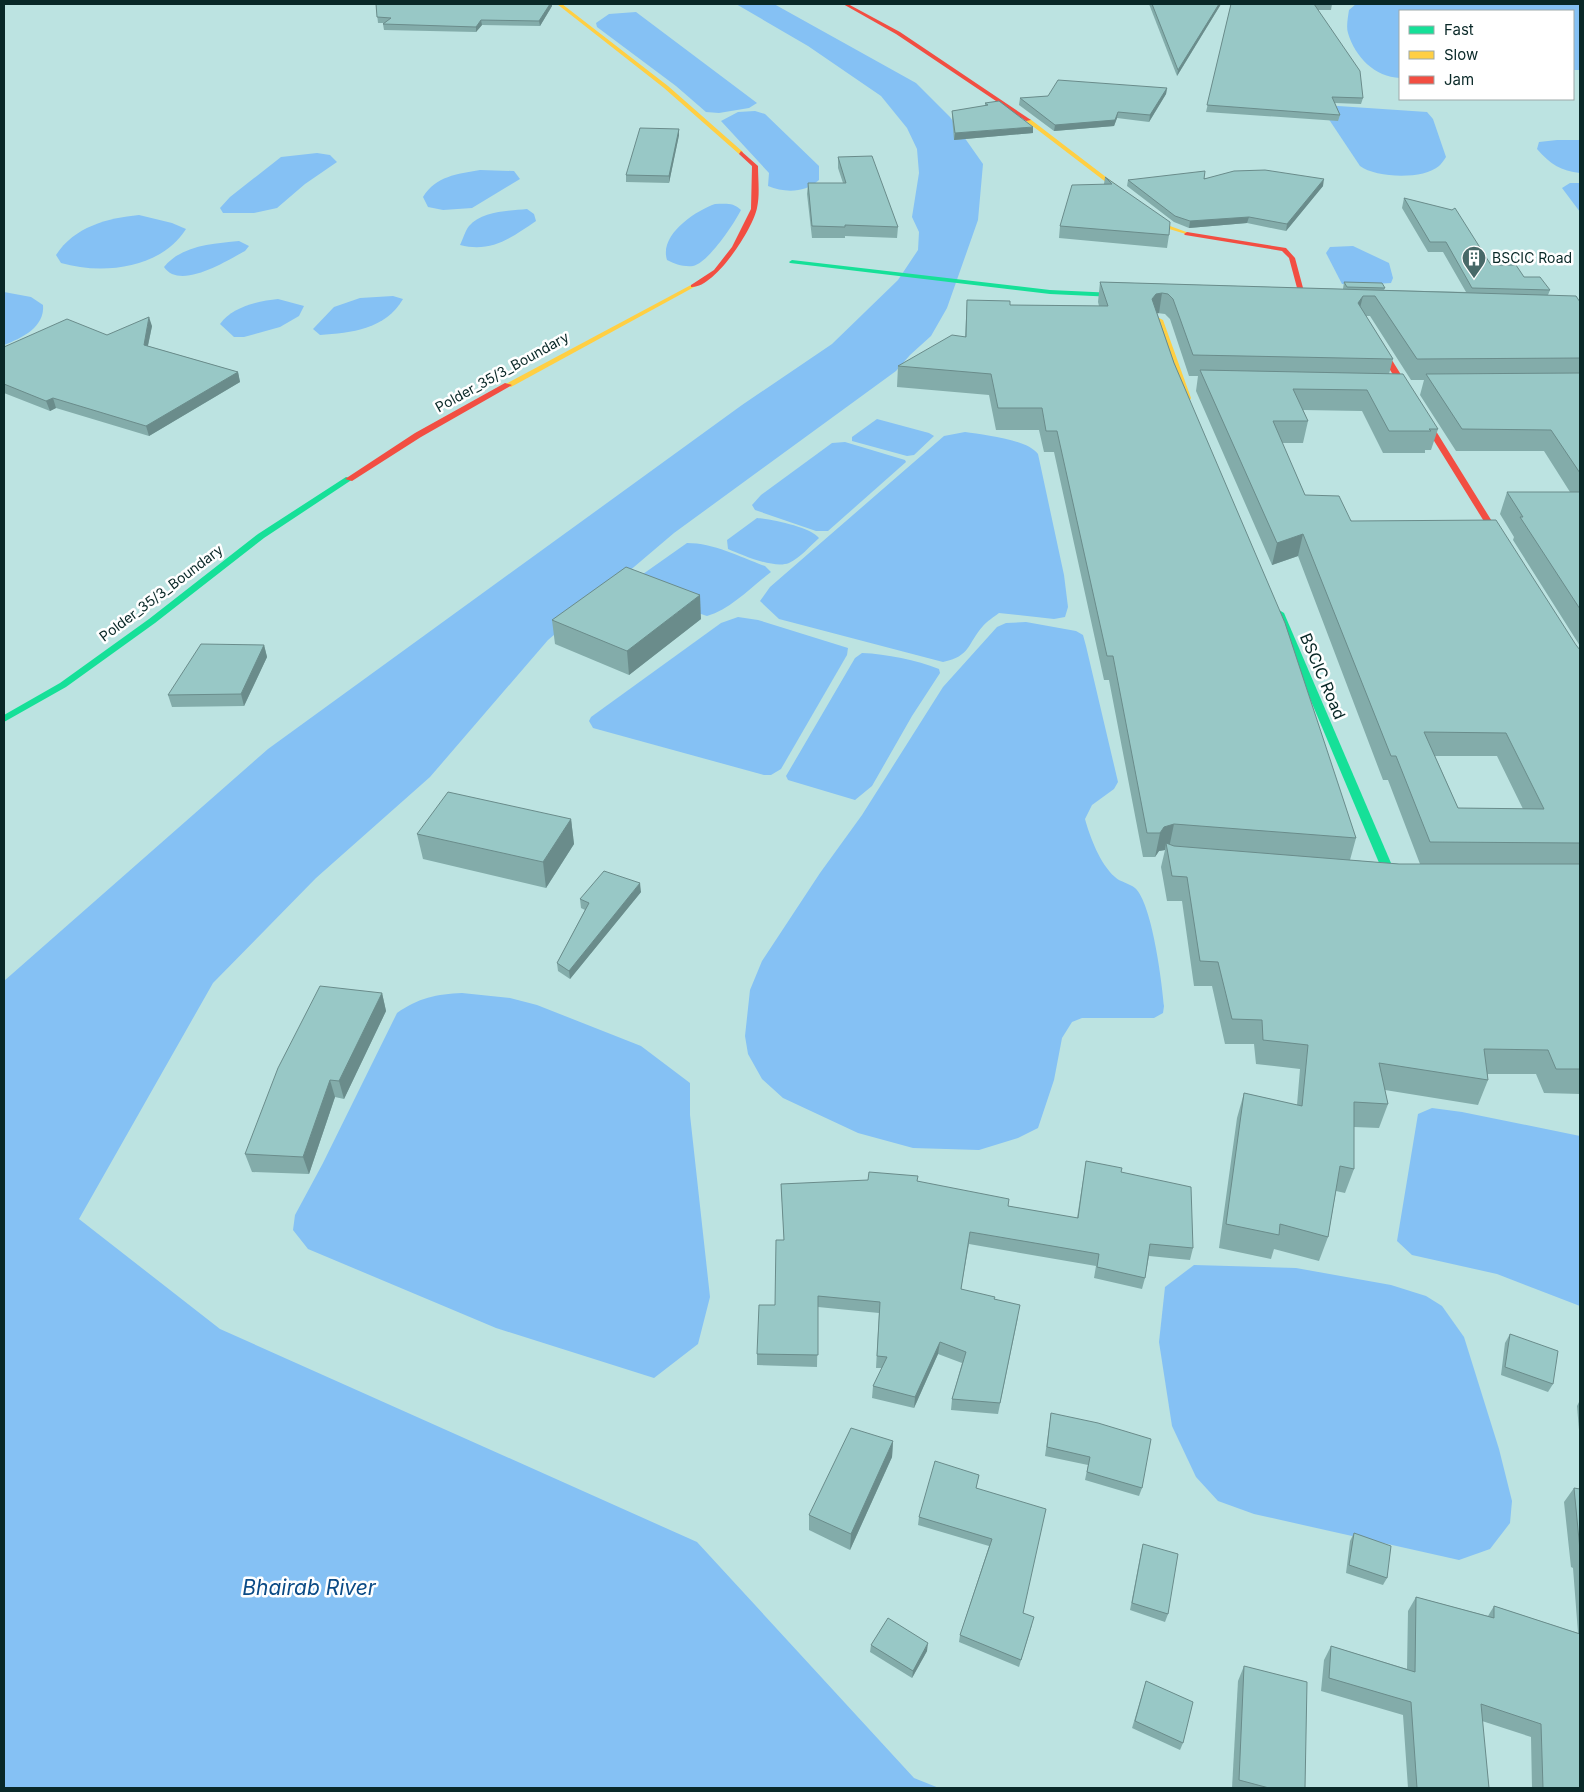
<svg xmlns="http://www.w3.org/2000/svg" width="1584" height="1792" font-family="Inter,sans-serif">
  <rect width="100%" height="100%" fill="#bce3e1"/>
  <g fill="#85c1f4">
    <polygon points="736,4 774,4 916,83 950,117 983,164 978,220 947,308 931,336 910,355 896,371 674,533 548,640 430,777 316,878 213,983 79,1219 220,1329 697,1542 914,1778 939,1788 4,1788 4,981 268,749 742,405 832,344 898,280 918,250 919,232 912,217 919,173 917,149 907,128 881,96 808,46"/>
    <path d="M1356 4H1580V70H1573V11H1400V78C1375 77 1355 57 1348 33 1346 27 1348 17 1349 10Z"/>
    <polygon points="636,12 757,103 749,108 719,113 706,112 676,86 597,27 596,23 609,14"/>
    <path d="M1338 106 1427 112 1433 119 1446 157C1444 160 1441 164 1439 166 1423 180 1376 178 1360 166L1322 109Z"/>
    <path d="M755 111 765 114 819 166V180C805 193 785 193 768 186L769 173 721 121 738 112Z"/>
    <path d="M1557 140H1580V173C1561 171 1550 164 1537 149L1539 142Z"/>
    <polygon points="317,153 330,155 337,162 305,184 277,208 254,213 223,213 220,208 230,197 281,157"/>
    <path d="M480 170 514 171 520 179 472 208 443 210 428 207 423 197C436 176 457 174 480 170Z"/>
    <polygon points="1570,183 1580,183 1580,212 1562,188"/>
    <path d="M715 204C725 204 733 202 741 210 734 224 708 263 693 266 683 267 675 264 667 260 659 235 695 211 715 204Z"/>
    <path d="M527 209 534 214 536 221C511 238 491 253 460 245 463 239 465 231 469 226 482 211 508 211 527 209Z"/>
    <path d="M139 215 172 223 186 229C161 269 102 275 61 263L56 255C74 227 107 218 139 215Z"/>
    <path d="M239 241 249 246 245 251C228 260 180 291 164 267 182 245 212 244 239 241Z"/>
    <polygon points="1353,246 1389,263 1393,278 1391,283 1360,285 1342,284 1326,253 1330,247"/>
    <path d="M4 292 31 297 43 305C45 327 22 338 4 345Z"/>
    <path d="M393 296 403 299C386 329 351 333 320 335L313 329 334 307 360 298Z"/>
    <path d="M278 299 304 306 299 316 280 327 244 337H234L220 324C232 307 258 301 278 299Z"/>
    <polygon points="877,419 929,433 934,436 914,455 907,456 852,441 852,437"/>
    <path d="M965 432C984 435 1027 439 1038 454L1064 575 1068 607 1065 617 1054 619 999 613C994 617 987 621 983 626 967 644 971 656 943 662L779 619 760 601 770 587 944 436Z"/>
    <polygon points="845,442 905,460 906,462 828,531 816,531 755,510 752,505 761,495 832,443"/>
    <path d="M757 518C770 519 811 527 819 538 810 546 800 558 789 563 774 569 742 555 728 549L727 540Z"/>
    <path d="M687 543C714 543 740 557 765 566L771 572C751 587 731 609 707 616L668 603 643 574Z"/>
    <polygon points="738,617 758,620 848,648 847,655 781,769 771,775 764,775 593,728 589,721 591,717 721,623"/>
    <path d="M1026 622 1076 631 1083 635 1086 646 1118 782 1114 789 1092 805 1085 819C1090 837 1100 864 1115 877 1120 882 1129 883 1135 888 1152 903 1162 982 1164 1006L1163 1013 1154 1018H1082L1072 1022 1062 1038 1054 1080 1038 1128 1018 1138 979 1150 913 1148 858 1133 783 1098 762 1079 748 1054 745 1036 750 990 762 961 820 873 862 815 943 687 997 627 1006 623Z"/>
    <path d="M862 653C887 654 916 660 939 669L940 673 912 716 872 786 855 800 788 780 786 776 855 658Z"/>
    <path d="M462 993 510 998 537 1005 641 1046 690 1083V1115L710 1297 698 1344 654 1378 496 1328 308 1249 293 1230 295 1215 323 1163 397 1013C418 998 437 994 462 993Z"/>
    <polygon points="1432,1108 1462,1112 1580,1136 1580,1306 1497,1274 1412,1255 1397,1241 1418,1114"/>
    <polygon points="1194,1265 1296,1268 1391,1285 1426,1296 1442,1306 1464,1337 1499,1449 1512,1501 1510,1523 1490,1549 1459,1560 1254,1514 1218,1501 1196,1477 1172,1426 1159,1342 1165,1287"/>
  </g>
  <g fill="none" stroke-linecap="round" stroke-linejoin="round">
    <g fill="#16e098" fill-rule="evenodd">
      <polygon points="792,260 1050,290 1136,294 1139,296 1136,298 1050,294 790,263 789,262"/>
      <polygon points="346,477 353,479 264,538 155,623 66,687 4,722 4,715 60,683 149,619 258,534"/>
      <polygon points="1279,610 1284,613 1397,877 1395,880 1391,881 1385,877 1274,613"/>
    </g>
    <g fill="#ffcf43" fill-rule="evenodd">
      <polygon points="557,4 562,4 668,86 743,152 743,154 739,154 664,88"/>
      <polygon points="1026,119 1030,119 1170,226 1189,233 1189,235 1166,228 1026,121"/>
      <polygon points="691,285 696,286 511,387 504,385"/>
      <polygon points="1159,318 1163,320 1191,398 1190,400 1183,398 1155,320"/>
    </g>
    <g fill="#f24e42" fill-rule="evenodd">
      <polygon points="843,4 848,4 900,32 1031,120 1026,121 896,34"/>
      <path d="M741 151 758 166C758 179 760 195 757 208 753 229 714 289 691 287V285L714 270 732 247 751 209 752 166 739 154Z"/>
      <polygon points="1187,232 1286,248 1295,258 1306,299 1303,301 1300,299 1289,258 1282,251 1185,235 1184,234"/>
      <polygon points="1370,334 1377,336 1511,552 1510,554 1504,554 1503,552 1369,336"/>
      <polygon points="505,383 512,385 421,437 352,481 345,479 415,433"/>
    </g>
  </g>
  <g fill="#83acaa" fill-rule="evenodd">
    <polygon points="376,4 552,4 552,6 540,26 482,25 476,32 384,30 383,24 384,23 378,23"/>
    <polygon points="1149,4 1221,4 1177,76"/>
    <polygon points="1231,4 1332,4 1331,10 1318,10 1363,98 1361,104 1335,103 1340,115 1338,121 1206,112"/>
    <polygon points="1167,88 1166,94 1149,122 1117,118 1114,126 1054,131 1019,105 1020,98"/>
    <polygon points="985,103 1033,133 954,140 952,117 952,111 985,106"/>
    <polygon points="679,129 679,135 669,183 626,182 626,175"/>
    <polygon points="838,157 898,227 897,238 845,236 845,238 812,238 807,194 808,183 843,183 838,168"/>
    <polygon points="1105,177 1169,235 1167,248 1059,238 1060,226 1104,184"/>
    <polygon points="1204,178 1323,186 1286,231 1247,223 1189,228 1174,222 1127,186 1128,180"/>
    <path d="M1404 198 1491 265 1524 277 1550 290 1548 295 1580 302V646L1513 540 1514 537 1500 514 1507 492H1570L1544 451H1456L1420 395 1424 380H1411L1370 316H1366L1393 359 1389 374 1438 429 1431 450H1425V453H1383L1362 411 1303 410 1308 421 1303 443H1282L1305 495 1576 645 1580 650V1094L1544 1093 1536 1074H1488V1080L1478 1105 1385 1090 1388 1104 1379 1128 1354 1127V1169L1345 1193 1336 1191 1328 1237 1319 1261 1274 1249 1271 1259 1219 1248 1237 1118 1244 1093 1297 1105 1300 1069 1256 1064 1254 1044H1225L1212 986H1194L1182 901H1167L1161 867 1165 850 1159 851 1155 857H1143L1109 680H1104L1054 452H1044L1039 430H996L989 395 897 387 898 366 965 337 967 300 1010 305 1099 306 1098 302 1100 282 1343 289 1344 282 1385 288 1384 290 1466 292 1443 252H1428L1402 208ZM1157 313 1165 314 1170 319 1189 376H1198L1196 391 1272 565 1298 556 1383 780H1388L1420 864H1399L1350 860 1356 838 1174 363ZM1435 756H1497L1523 809 1458 808Z"/>
    <polygon points="152,326 148,346 238,372 240,382 149,436 56,408 50,411 4,393 4,347 107,335"/>
    <polygon points="701,619 629,675 555,644 552,620"/>
    <polygon points="264,645 267,657 244,706 172,707 168,695"/>
    <polygon points="571,819 574,844 546,888 423,859 417,834"/>
    <polygon points="641,892 570,979 558,971 557,963 585,910 581,908 580,899"/>
    <polygon points="382,993 386,1011 344,1099 335,1097 309,1174 252,1172 245,1154"/>
    <polygon points="1086,1161 1121,1172 1193,1248 1190,1260 1149,1256 1145,1278 1142,1289 1094,1278 1096,1266 969,1244 961,1289 994,1299 1018,1317 998,1414 951,1410 952,1399 962,1363 938,1354 914,1408 872,1398 873,1386 882,1368 876,1368 879,1313 818,1307 817,1367 757,1365 757,1354 775,1305 784,1240 781,1184 917,1181 1008,1206 1077,1218"/>
    <polygon points="1510,1334 1553,1384 1548,1392 1501,1375 1505,1343"/>
    <polygon points="1580,1400 1580,1442 1577,1406"/>
    <polygon points="1051,1413 1142,1488 1139,1496 1085,1480 1088,1465 1045,1456"/>
    <polygon points="893,1441 892,1457 850,1550 809,1530 809,1515"/>
    <polygon points="979,1475 976,1488 1023,1613 1032,1625 1019,1667 959,1642 960,1635 989,1546 918,1525 919,1517"/>
    <polygon points="1574,1488 1580,1489 1580,1788 1532,1788 1531,1737 1482,1721 1489,1788 1408,1788 1403,1715 1321,1691 1324,1660 1331,1646 1407,1669 1408,1611 1416,1597 1488,1616 1494,1606 1578,1633 1573,1568 1571,1567 1564,1502"/>
    <polygon points="1354,1533 1387,1578 1383,1585 1346,1573 1350,1541"/>
    <polygon points="1143,1544 1168,1614 1165,1622 1130,1610 1141,1552"/>
    <polygon points="871,1645 927,1651 912,1678 870,1652"/>
    <polygon points="1244,1666 1305,1788 1232,1788 1238,1681"/>
    <polygon points="1146,1681 1183,1743 1180,1750 1132,1728"/>
  </g>
  <g fill="#6a8c8b">
    <polygon points="550,4 552,4 552,6 540,26 539,21"/>
    <polygon points="1219,4 1221,4 1177,76 1178,70"/>
    <polygon points="481,20 482,25 476,32 476,27"/>
    <polygon points="1167,88 1166,94 1149,122 1150,115"/>
    <polygon points="1118,112 1117,118 1114,126 1054,131 1055,125"/>
    <polygon points="1033,127 1033,133 954,140 955,133"/>
    <polygon points="679,129 679,135 669,183 669,176"/>
    <polygon points="1324,179 1323,186 1286,231 1287,224"/>
    <polygon points="1249,217 1247,223 1189,228 1190,221"/>
    <polygon points="1162,293 1159,313 1153,314 1152,299 1156,294"/>
    <polygon points="1363,296 1358,316 1358,303"/>
    <polygon points="149,317 152,326 146,354 144,345"/>
    <polygon points="238,372 240,382 149,436 146,426"/>
    <polygon points="53,398 56,408 50,411 46,401"/>
    <polygon points="1303,534 1298,556 1272,565 1277,543"/>
    <polygon points="700,595 701,619 629,675 627,651"/>
    <polygon points="264,645 267,657 244,706 241,694"/>
    <polygon points="571,819 574,844 546,888 543,862"/>
    <polygon points="1174,824 1169,848 1166,843 1165,850 1159,851 1155,857 1160,833 1164,827"/>
    <polygon points="640,883 641,892 570,979 569,971"/>
    <polygon points="382,993 386,1011 344,1099 339,1081"/>
    <polygon points="330,1080 335,1097 309,1174 303,1157"/>
    <polygon points="940,1342 938,1354 914,1408 915,1397"/>
    <polygon points="893,1441 892,1457 850,1550 851,1534"/>
    <polygon points="928,1643 927,1651 912,1678 913,1671"/>
  </g>
  <g fill="#98c8c6" stroke="#6a8c8b" fill-rule="evenodd">
    <polygon points="376,4 550,4 539,21 481,20 476,27 383,24 391,18 377,17"/>
    <polygon points="1152,4 1219,4 1178,70"/>
    <polygon points="1231,4 1314,4 1360,71 1363,98 1332,97 1340,115 1207,105"/>
    <polygon points="1058,80 1167,88 1150,115 1118,112 1115,120 1055,125 1020,98 1048,96"/>
    <polygon points="999,101 1033,127 955,133 952,111 988,105 985,103"/>
    <polygon points="640,128 679,129 669,176 626,175"/>
    <polygon points="872,156 898,227 845,225 845,227 812,226 808,183 846,183 838,157"/>
    <polygon points="1265,170 1324,179 1287,224 1249,217 1190,221 1175,216 1128,180 1205,171 1204,179 1234,171"/>
    <polygon points="1105,177 1170,222 1169,235 1060,226 1072,185 1112,184"/>
    <polygon points="1404,198 1452,210 1455,208 1491,265 1516,265 1524,277 1540,277 1550,290 1472,288 1446,242 1430,242"/>
    <polygon points="1100,282 1576,296 1580,302 1580,358 1417,359 1375,296 1363,296 1358,303 1393,359 1193,355 1173,299 1168,294 1162,293 1156,294 1152,299 1174,363 1285,623 1356,838 1174,824 1164,827 1160,833 1147,833 1113,656 1107,656 1057,431 1046,431 1042,408 998,408 991,374 898,366 952,335 966,337 967,300 1010,301 1010,305 1108,306"/>
    <polygon points="1344,282 1382,283 1385,288 1347,287"/>
    <polygon points="149,317 144,345 238,372 146,426 53,398 46,401 4,384 4,347 67,319 107,335"/>
    <path d="M1200 370 1403 374 1438 429H1429L1431 431H1389L1367 390 1293 389 1308 421H1273L1305 495 1339 496 1351 521 1496 520 1576 645 1580 650V843L1430 842 1396 756H1391L1303 534 1277 543ZM1424 732 1506 733 1544 809 1458 808Z"/>
    <polygon points="1580,373 1580,473 1551,430 1462,429 1426,374"/>
    <polygon points="1507,492 1580,492 1580,609 1520,517 1523,517"/>
    <polygon points="626,567 700,595 627,651 552,620"/>
    <polygon points="201,644 264,645 241,694 168,695"/>
    <polygon points="448,792 571,819 543,862 417,834"/>
    <polygon points="1166,843 1174,846 1399,864 1580,864 1580,1069 1556,1069 1548,1050 1484,1049 1488,1080 1379,1063 1388,1104 1354,1102 1354,1169 1340,1166 1328,1237 1280,1224 1279,1235 1226,1224 1244,1093 1302,1106 1308,1045 1263,1040 1262,1020 1232,1019 1218,962 1200,961 1187,877 1172,876"/>
    <polygon points="604,871 640,883 569,971 557,963 589,903 580,899"/>
    <polygon points="320,986 382,993 339,1081 330,1080 303,1157 245,1154 278,1068"/>
    <polygon points="1086,1161 1122,1168 1121,1172 1191,1187 1193,1248 1150,1244 1145,1278 1097,1267 1099,1254 970,1232 961,1289 995,1297 994,1299 1020,1305 1000,1403 952,1399 966,1352 940,1342 915,1397 873,1386 887,1357 877,1356 880,1302 818,1296 818,1355 757,1354 759,1305 775,1305 776,1240 784,1240 781,1184 868,1180 869,1172 918,1176 917,1181 1009,1199 1008,1206 1078,1218"/>
    <polygon points="1510,1334 1558,1351 1553,1384 1505,1367"/>
    <polygon points="1051,1413 1098,1423 1151,1439 1142,1488 1087,1472 1090,1457 1047,1447"/>
    <polygon points="851,1428 893,1441 851,1534 809,1515"/>
    <polygon points="935,1461 979,1475 976,1488 1046,1509 1023,1613 1034,1617 1021,1660 960,1635 992,1539 919,1517"/>
    <polygon points="1574,1488 1580,1489 1580,1550"/>
    <polygon points="1354,1533 1391,1546 1387,1578 1349,1565"/>
    <polygon points="1143,1544 1178,1554 1168,1614 1132,1603"/>
    <polygon points="1416,1597 1494,1618 1494,1606 1580,1634 1580,1788 1543,1788 1541,1724 1481,1704 1489,1788 1417,1788 1411,1702 1329,1678 1331,1646 1415,1672"/>
    <polygon points="888,1618 928,1643 913,1671 871,1645"/>
    <polygon points="1244,1666 1307,1682 1305,1788 1269,1788 1239,1780"/>
    <polygon points="1146,1681 1193,1702 1183,1743 1135,1721"/>
  </g>
  <defs>
    <symbol id="building-pin" viewBox="-11 -11 22 30"><path d="M0 17L-7.5 6A9.5 9.5 0 1 1 7.5 6Z" fill="#486968" stroke="#fff"/><path d="M-4-6H4V6H1V3H-1V6H-4ZM-2.5-4.3h1.7v1.8h-1.7ZM.8-4.3h1.7v1.8H.8ZM-2.5-1h1.7V.8h-1.7ZM.8-1h1.7V.8H.8Z" fill="#fff"/></symbol>
  </defs>
  <g fill-rule="evenodd">
    <use href="#building-pin" x="1460" y="244" width="28" height="38"/>
  </g>
  <g text-anchor="middle" stroke-width="5" stroke-linejoin="round" paint-order="stroke">
    <g font-size="14" fill="#092827" stroke="#fff" text-anchor="start">
      <text x="1492" y="263">BSCIC Road</text>
    </g>
    <g font-size="14" fill="#092827" stroke="#fff">
      <text transform="translate(502 372) rotate(-29)" y="5">Polder_35/3_Boundary</text>
      <text transform="translate(161 593) rotate(-37)" y="5">Polder_35/3_Boundary</text>
    </g>
    <g font-size="16" fill="#092827" stroke="#fff">
      <text transform="translate(1323 676) rotate(67)" y="6">BSCIC Road</text>
    </g>
    <g font-size="21" font-style="italic" fill="#0b4b86" stroke="#fff">
      <text x="309" y="1595">Bhairab River</text>
    </g>
  </g>
  <rect width="1584" height="1792" fill="none" stroke="#092827" stroke-width="10"/>
  <rect x="1399" y="10" width="175" height="90" fill="#ffffff" stroke="#9da9a9"/>
  <rect x="1409" y="26" width="25" height="8" fill="#16e098" stroke="#9da9a9"/>
  <text x="1444" y="35" font-size="15" fill="#092827">Fast</text>
  <rect x="1409" y="51" width="25" height="8" fill="#ffcf43" stroke="#9da9a9"/>
  <text x="1444" y="60" font-size="15" fill="#092827">Slow</text>
  <rect x="1409" y="76" width="25" height="8" fill="#f24e42" stroke="#9da9a9"/>
  <text x="1444" y="85" font-size="15" fill="#092827">Jam</text>
</svg>
